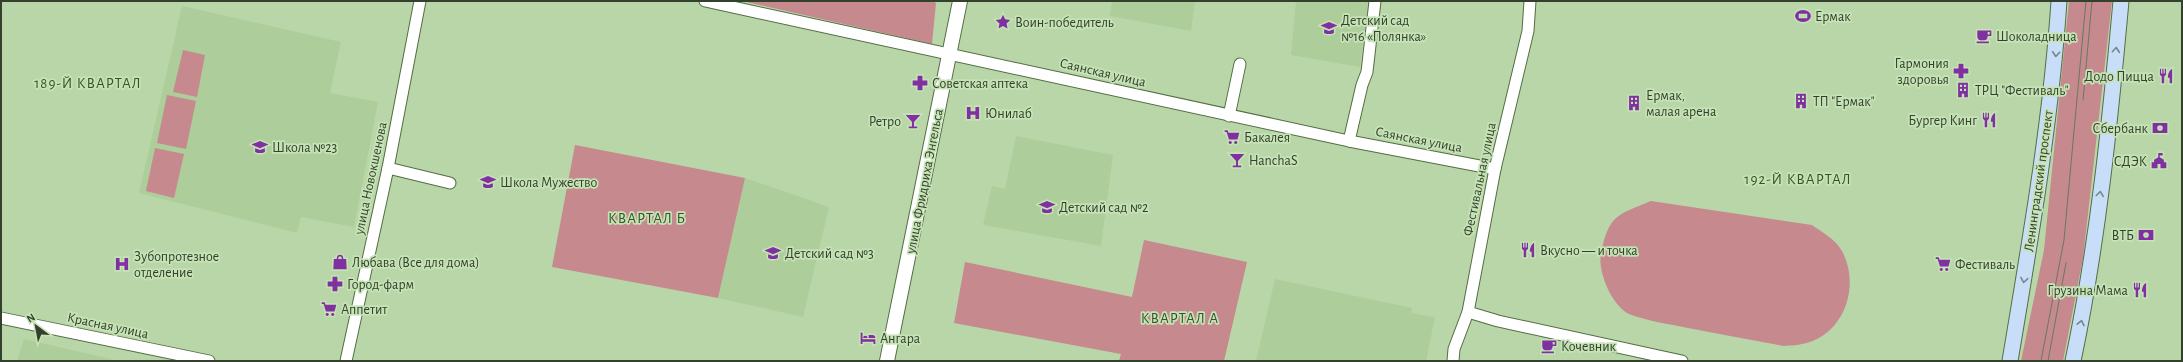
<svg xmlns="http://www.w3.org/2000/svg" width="2183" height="362" font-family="'Alegreya Sans',sans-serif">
  <rect width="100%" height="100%" fill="#b9d6a9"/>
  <g fill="#adcd9a">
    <polygon points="1112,1 1195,1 1191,31 1110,16"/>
    <polygon points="1296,1 1368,1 1360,67 1291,55"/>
    <polygon points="182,6 341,42 330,93 378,102 354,227 301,217 297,233 139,193"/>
    <polygon points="1016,136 1113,155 1101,246 983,225 992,186 1005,189"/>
    <polygon points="745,178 829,207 803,317 718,298"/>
    <polygon points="1275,279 1412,308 1411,313 1435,317 1426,361 1256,361"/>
    <polygon points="24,339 55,346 119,361 17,361"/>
  </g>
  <g fill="#c5898e">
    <polygon points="742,1 932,1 936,3 932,44"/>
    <polygon points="2069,1 2112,1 2083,258 2063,361 2021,361 2044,250"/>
    <polygon points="183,50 205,55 197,97 173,92"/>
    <polygon points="167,95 196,101 186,149 157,143"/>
    <polygon points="575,145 745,178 718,298 552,267"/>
    <polygon points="155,148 184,154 174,198 146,191"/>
    <path d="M1651 201 1812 225C1822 232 1835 239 1842 251 1861 286 1844 336 1802 344 1796 346 1790 345 1784 346 1752 340 1720 334 1688 328 1669 324 1647 321 1629 314 1612 306 1597 271 1601 253 1609 215 1617 215 1651 201Z"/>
    <polygon points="1144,240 1247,262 1224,361 1119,361 1121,354 954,323 965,262 1132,297"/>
  </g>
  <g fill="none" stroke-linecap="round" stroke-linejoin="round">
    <defs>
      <g id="minor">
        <polyline points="705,1 1349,141 1495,169"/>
        <polyline points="1229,116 1240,64"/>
        <polyline points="1349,141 1362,85 1367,72 1375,1"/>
        <polyline points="388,168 450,183"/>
        <polyline points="1468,312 1498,321 1682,361"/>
        <polyline points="1,318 209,361"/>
        <polyline points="346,361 388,168 420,1"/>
        <polyline points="1453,361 1454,349 1468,312 1495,169 1528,31 1530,1"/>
      </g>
      <polyline id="tertiary" points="887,361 960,1"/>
      <g id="secondary">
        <path d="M2010 361C2030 241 2051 122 2059 1"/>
        <path d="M2073 361C2098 242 2110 122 2121 1"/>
      </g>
    </defs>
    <use href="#minor" stroke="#546d45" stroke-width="13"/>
    <use href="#tertiary" stroke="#546d45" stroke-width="16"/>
    <use href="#secondary" stroke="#546d45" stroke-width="17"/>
    <use href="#minor" stroke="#fff" stroke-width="11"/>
    <use href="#tertiary" stroke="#fff" stroke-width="14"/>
    <use href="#secondary" stroke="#c7ddf8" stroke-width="15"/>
    <g stroke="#687a5e" stroke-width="1">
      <polyline points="2083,100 2092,1"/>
      <polyline points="2041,361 2064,240 2086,1"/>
      <polyline points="2048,361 2066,263"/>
    </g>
  </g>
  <defs><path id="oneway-chevron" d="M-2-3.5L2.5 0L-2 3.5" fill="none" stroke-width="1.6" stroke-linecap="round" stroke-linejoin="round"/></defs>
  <g stroke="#768789">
    <use href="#oneway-chevron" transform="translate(2116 50) rotate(-85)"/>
    <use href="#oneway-chevron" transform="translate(2056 54) rotate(94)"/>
    <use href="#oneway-chevron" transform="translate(2100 194) rotate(-82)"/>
    <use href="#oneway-chevron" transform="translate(2024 280) rotate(99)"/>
    <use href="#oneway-chevron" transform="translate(2081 323) rotate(-78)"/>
  </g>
  <defs>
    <symbol id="stadium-bare" viewBox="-9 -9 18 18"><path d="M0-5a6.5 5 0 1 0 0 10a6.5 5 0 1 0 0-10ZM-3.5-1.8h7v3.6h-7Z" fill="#8030a0" stroke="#c6e3b5" stroke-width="2.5" paint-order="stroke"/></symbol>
    <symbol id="sight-bare" viewBox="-9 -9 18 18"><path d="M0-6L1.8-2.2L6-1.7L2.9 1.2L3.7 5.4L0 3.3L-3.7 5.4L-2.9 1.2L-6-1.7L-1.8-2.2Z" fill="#8030a0" stroke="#c6e3b5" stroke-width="2.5" paint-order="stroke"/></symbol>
    <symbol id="school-bare" viewBox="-9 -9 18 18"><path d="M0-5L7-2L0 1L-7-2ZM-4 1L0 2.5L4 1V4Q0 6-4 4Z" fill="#8030a0" stroke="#c6e3b5" stroke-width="2.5" paint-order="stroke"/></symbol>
    <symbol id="cafe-bare" viewBox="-9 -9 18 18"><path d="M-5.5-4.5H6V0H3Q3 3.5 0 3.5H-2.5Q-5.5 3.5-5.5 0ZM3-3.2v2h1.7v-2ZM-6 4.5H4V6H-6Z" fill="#8030a0" stroke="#c6e3b5" stroke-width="2.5" paint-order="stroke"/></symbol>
    <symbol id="pharmacy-bare" viewBox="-9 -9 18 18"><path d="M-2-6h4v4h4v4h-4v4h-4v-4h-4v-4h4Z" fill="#8030a0" stroke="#c6e3b5" stroke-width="2.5" paint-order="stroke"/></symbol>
    <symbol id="restaurant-bare" viewBox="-9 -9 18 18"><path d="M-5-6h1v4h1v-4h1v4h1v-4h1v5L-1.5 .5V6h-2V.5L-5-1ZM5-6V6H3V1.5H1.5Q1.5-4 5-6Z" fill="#8030a0" stroke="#c6e3b5" stroke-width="2.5" paint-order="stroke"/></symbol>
    <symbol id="building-bare" viewBox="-9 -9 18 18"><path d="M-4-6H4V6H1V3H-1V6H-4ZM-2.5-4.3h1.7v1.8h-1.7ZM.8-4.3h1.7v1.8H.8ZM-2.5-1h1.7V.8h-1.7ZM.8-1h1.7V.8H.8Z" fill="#8030a0" stroke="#c6e3b5" stroke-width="2.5" paint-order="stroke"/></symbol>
    <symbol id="hospital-bare" viewBox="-9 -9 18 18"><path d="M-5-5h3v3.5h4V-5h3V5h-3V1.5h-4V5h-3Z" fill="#8030a0" stroke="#c6e3b5" stroke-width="2.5" paint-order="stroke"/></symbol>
    <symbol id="bar-bare" viewBox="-9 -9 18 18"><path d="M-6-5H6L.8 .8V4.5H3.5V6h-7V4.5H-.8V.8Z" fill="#8030a0" stroke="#c6e3b5" stroke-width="2.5" paint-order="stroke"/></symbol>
    <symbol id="bank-bare" viewBox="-9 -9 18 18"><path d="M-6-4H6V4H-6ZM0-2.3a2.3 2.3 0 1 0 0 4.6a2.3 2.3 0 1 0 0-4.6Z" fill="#8030a0" stroke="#c6e3b5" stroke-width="2.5" paint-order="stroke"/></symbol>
    <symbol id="supermarket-bare" viewBox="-9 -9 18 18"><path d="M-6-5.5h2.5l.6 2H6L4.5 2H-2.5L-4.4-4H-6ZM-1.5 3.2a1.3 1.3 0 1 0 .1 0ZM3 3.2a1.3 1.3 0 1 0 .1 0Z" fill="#8030a0" stroke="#c6e3b5" stroke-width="2.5" paint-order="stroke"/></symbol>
    <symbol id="civic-bare" viewBox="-9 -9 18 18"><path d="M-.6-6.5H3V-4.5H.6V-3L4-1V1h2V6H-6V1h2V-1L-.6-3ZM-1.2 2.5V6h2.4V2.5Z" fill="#8030a0" stroke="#c6e3b5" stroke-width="2.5" paint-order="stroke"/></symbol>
    <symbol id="shop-bare" viewBox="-9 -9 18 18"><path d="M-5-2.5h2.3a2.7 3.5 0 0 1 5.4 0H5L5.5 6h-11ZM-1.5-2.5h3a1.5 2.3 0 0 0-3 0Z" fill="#8030a0" stroke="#c6e3b5" stroke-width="2.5" paint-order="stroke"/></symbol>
    <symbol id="hotel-bare" viewBox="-9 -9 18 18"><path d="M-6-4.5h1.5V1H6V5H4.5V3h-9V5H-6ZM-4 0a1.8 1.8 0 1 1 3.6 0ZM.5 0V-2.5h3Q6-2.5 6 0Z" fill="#8030a0" stroke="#c6e3b5" stroke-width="2.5" paint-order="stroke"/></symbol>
  </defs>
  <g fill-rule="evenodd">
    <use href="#stadium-bare" x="1792" y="5" width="22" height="22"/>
    <use href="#sight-bare" x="992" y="11" width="22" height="22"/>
    <use href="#school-bare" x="1318" y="17" width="22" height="22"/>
    <use href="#cafe-bare" x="1973" y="25" width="22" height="22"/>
    <use href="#pharmacy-bare" x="1950" y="60" width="22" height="22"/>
    <use href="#restaurant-bare" x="2155" y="65" width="22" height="22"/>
    <use href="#pharmacy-bare" x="909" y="72" width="22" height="22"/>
    <use href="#building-bare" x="1952" y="79" width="22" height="22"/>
    <use href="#building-bare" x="1790" y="90" width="22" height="22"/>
    <use href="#building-bare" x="1623" y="92" width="22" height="22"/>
    <use href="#hospital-bare" x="962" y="102" width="22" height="22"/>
    <use href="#restaurant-bare" x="1978" y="109" width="22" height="22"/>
    <use href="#bar-bare" x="902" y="110" width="22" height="22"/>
    <use href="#bank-bare" x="2149" y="117" width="22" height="22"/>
    <use href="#supermarket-bare" x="1221" y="126" width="22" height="22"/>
    <use href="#school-bare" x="249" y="136" width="22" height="22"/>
    <use href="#bar-bare" x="1226" y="149" width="22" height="22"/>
    <use href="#civic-bare" x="2148" y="150" width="22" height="22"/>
    <use href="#school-bare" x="477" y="171" width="22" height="22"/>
    <use href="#school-bare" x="1036" y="196" width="22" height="22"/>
    <use href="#bank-bare" x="2135" y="224" width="22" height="22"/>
    <use href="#restaurant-bare" x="1517" y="239" width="22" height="22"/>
    <use href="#school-bare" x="762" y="242" width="22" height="22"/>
    <use href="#shop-bare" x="329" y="251" width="22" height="22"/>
    <use href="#hospital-bare" x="111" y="253" width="22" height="22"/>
    <use href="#supermarket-bare" x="1932" y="253" width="22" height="22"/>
    <use href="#pharmacy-bare" x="324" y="273" width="22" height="22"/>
    <use href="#restaurant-bare" x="2129" y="279" width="22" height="22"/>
    <use href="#supermarket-bare" x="318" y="298" width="22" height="22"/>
    <use href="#hotel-bare" x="857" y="327" width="22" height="22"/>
    <use href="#cafe-bare" x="1538" y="335" width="22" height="22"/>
  </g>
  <g text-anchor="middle" stroke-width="3.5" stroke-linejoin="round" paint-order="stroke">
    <g font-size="14" fill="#34402e" stroke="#c6e3b5" text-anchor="start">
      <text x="1815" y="21">Ермак</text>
      <text x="1341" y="25">Детский сад<tspan x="1341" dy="16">№16 «Полянка»</tspan></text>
      <text x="1015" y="27">Воин-победитель</text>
      <text x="1996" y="41">Шоколадница</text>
      <text x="1949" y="68" text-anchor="end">Гармония<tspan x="1949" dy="16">здоровья</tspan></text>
      <text x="2154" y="81" text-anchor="end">Додо Пицца</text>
      <text x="932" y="88">Советская аптека</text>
      <text x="1975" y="95">ТРЦ "Фестиваль"</text>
      <text x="1646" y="100">Ермак,<tspan x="1646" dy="16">малая арена</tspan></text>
      <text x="1813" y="106">ТП "Ермак"</text>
      <text x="985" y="118">Юнилаб</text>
      <text x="1977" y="125" text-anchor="end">Бургер Кинг</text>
      <text x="901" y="126" text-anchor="end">Ретро</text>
      <text x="2148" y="133" text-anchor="end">Сбербанк</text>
      <text x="1244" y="142">Бакалея</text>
      <text x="272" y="152">Школа №23</text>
      <text x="1249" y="165">HanchaS</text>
      <text x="2147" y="166" text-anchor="end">СДЭК</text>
      <text x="500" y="187">Школа Мужество</text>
      <text x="1059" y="212">Детский сад №2</text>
      <text x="2134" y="240" text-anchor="end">ВТБ</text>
      <text x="1540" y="255">Вкусно — и точка</text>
      <text x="785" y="258">Детский сад №3</text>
      <text x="134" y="261">Зубопротезное<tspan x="134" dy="16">отделение</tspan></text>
      <text x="352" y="267">Любава (Все для дома)</text>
      <text x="1955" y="269">Фестиваль</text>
      <text x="347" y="289">Город-фарм</text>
      <text x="2128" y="295" text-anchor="end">Грузина Мама</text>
      <text x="341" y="314">Аппетит</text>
      <text x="880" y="343">Ангара</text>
      <text x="1561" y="351">Кочевник</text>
    </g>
    <g font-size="14" fill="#34402e" stroke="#c6e3b5">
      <text transform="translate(1103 72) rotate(13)" y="5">Саянская улица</text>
      <text transform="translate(1419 139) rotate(11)" y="5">Саянская улица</text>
      <text transform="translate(370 178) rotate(-78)" y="5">улица Новокшенова</text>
      <text transform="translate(1479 179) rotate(-78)" y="5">Фестивальная улица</text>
      <text transform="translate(924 181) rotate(-79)" y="5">улица Фридриха Энгельса</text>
      <text transform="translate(2038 181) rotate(-82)" y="5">Ленинградский проспект</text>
      <text transform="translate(108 325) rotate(12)" y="5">Красная улица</text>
    </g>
    <g font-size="15" letter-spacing="1" fill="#38512a" stroke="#c6e3b5">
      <text x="88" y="88">189-Й КВАРТАЛ</text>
      <text x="1798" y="184">192-Й КВАРТАЛ</text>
      <text x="647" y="223">КВАРТАЛ Б</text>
      <text x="1180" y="323">КВАРТАЛ А</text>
    </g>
  </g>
  <rect width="2183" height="362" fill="none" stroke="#34402e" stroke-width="4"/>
  <g transform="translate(36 326) rotate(328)" stroke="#c6e3b5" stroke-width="3" paint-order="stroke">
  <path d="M0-3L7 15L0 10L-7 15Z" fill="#34402e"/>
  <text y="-6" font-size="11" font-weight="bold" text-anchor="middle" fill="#34402e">N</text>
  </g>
</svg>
